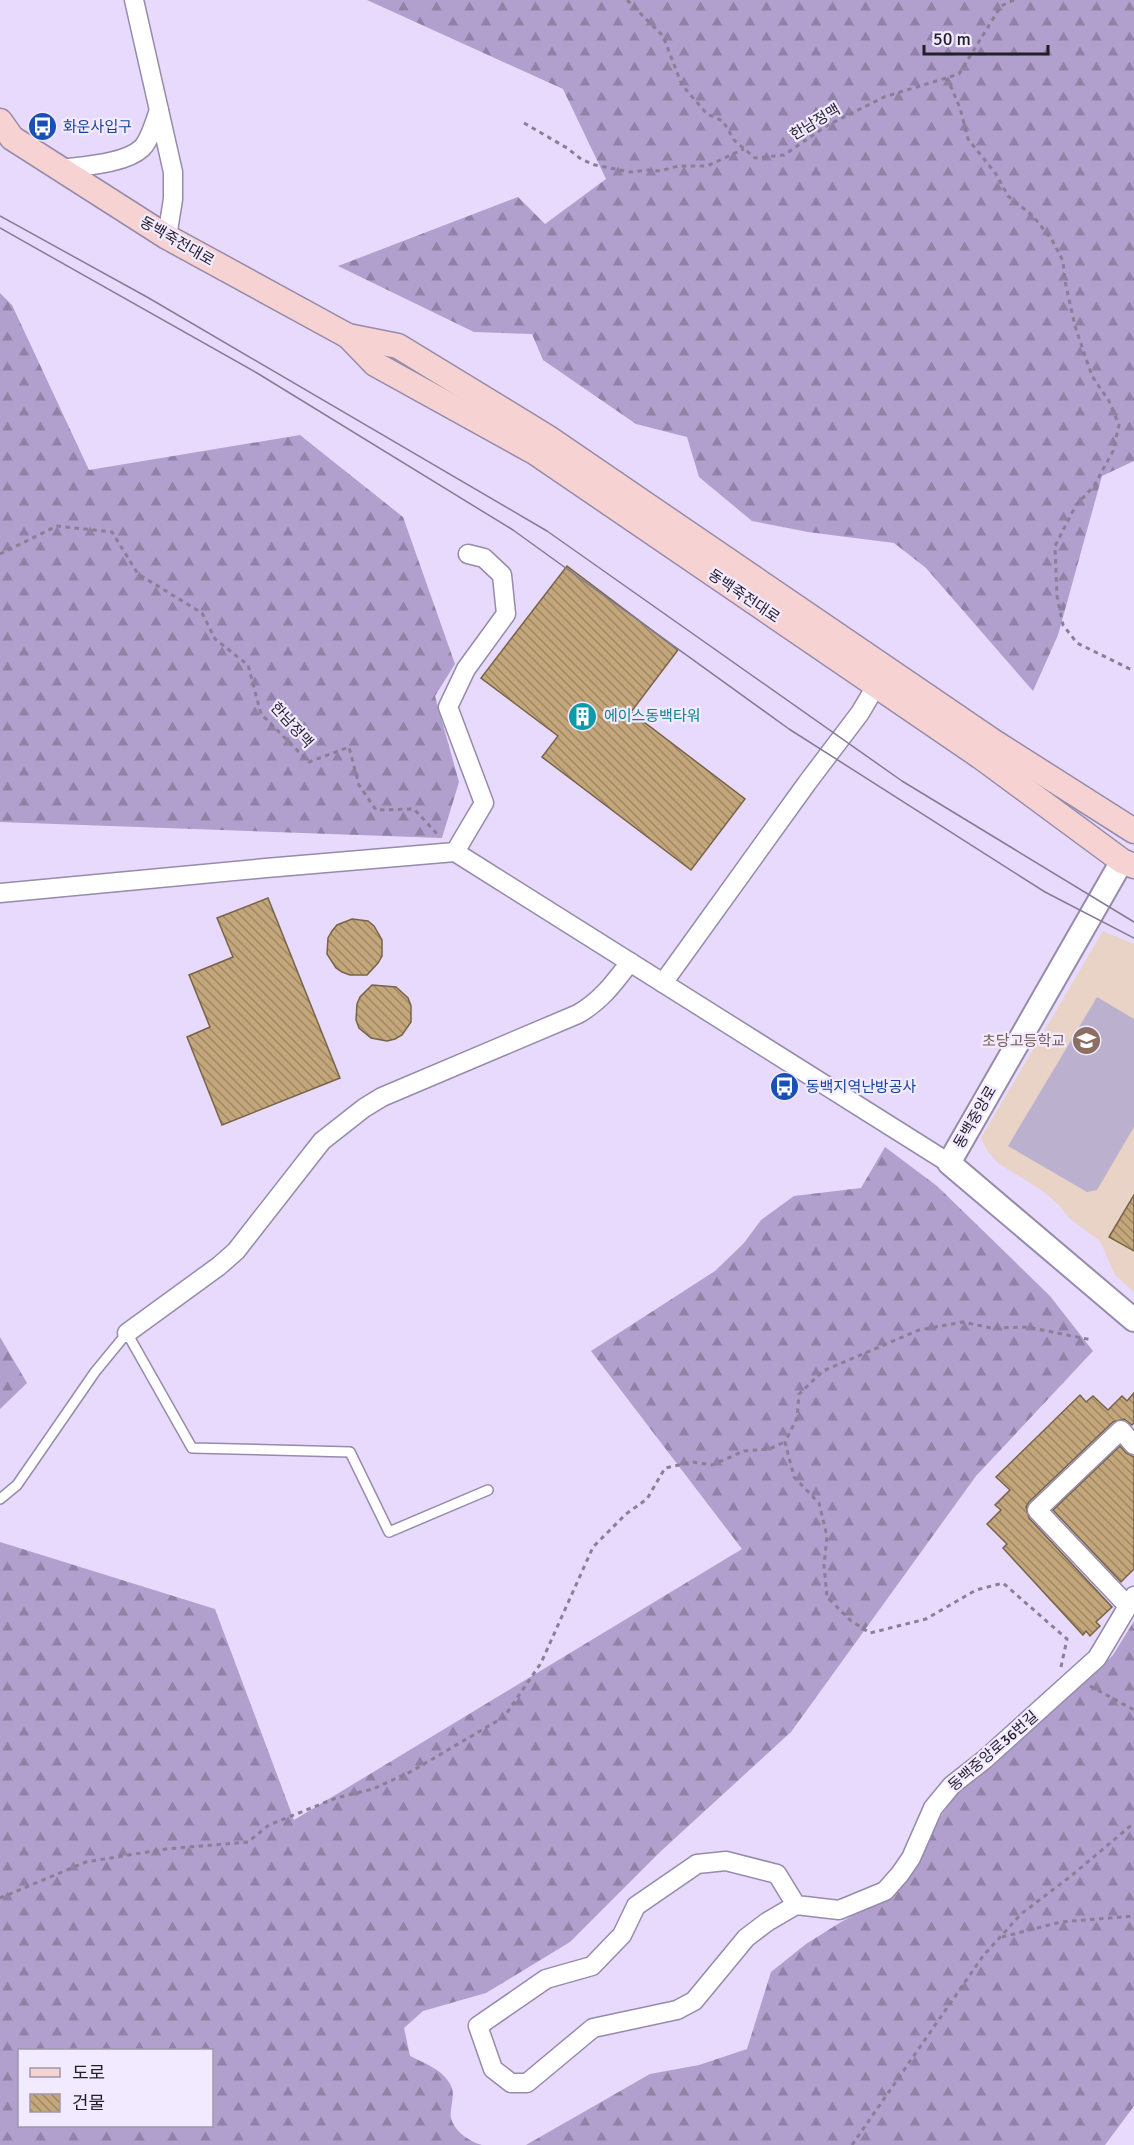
<svg xmlns="http://www.w3.org/2000/svg" width="1134" height="2145" font-family="Signika,'Noto Sans KR',sans-serif">
  <defs>
    <pattern id="forest-firs" width="22" height="20" patternUnits="userSpaceOnUse" patternTransform="scale(1.5)"><rect width="22" height="20" fill="#b19fcd"/><path d="M5 1l3.5 6h-7zM16 11l3.5 6h-7z" fill="#9081a7"/></pattern>
    <pattern id="building-back-hatch" width="6" height="6" patternUnits="userSpaceOnUse" patternTransform="scale(1.5)"><rect width="6" height="6" fill="#c4a67b"/><path d="M-1 5l2 2M0 0l6 6M5-1l2 2" fill="none" stroke="#9f8765"/></pattern>
  </defs>
  <rect width="100%" height="100%" fill="#e7dafc"/>
  <polygon fill="#e9d2c6" points="1103,931 1134,944 1134,1292 1115,1275 1100,1241 1070,1219 1060,1206 1044,1192 998,1163 988,1152 981,1138"/>
  <g fill="url(#forest-firs)" fill-rule="evenodd">
    <polygon points="367,0 1134,0 1134,461 1102,476 1058,635 1033,691 926,568 894,543 808,532 752,521 699,477 687,437 636,424 543,360 532,334 474,332 338,266 518,197 545,224 606,179 563,89"/>
    <polygon points="0,293 12,305 89,470 300,435 403,517 455,664 435,696 459,782 442,838 0,822"/>
    <path d="M885 1147 937 1186 1050 1296 1093 1351 976 1476 791 1732 660 1852 570 1942 486 1993 423 2011 404 2028 410 2056C424 2063 444 2070 451 2086 456 2096 449 2108 451 2118 454 2131 470 2142 482 2145H0V1542L215 1609 294 1820 742 1549 591 1351 715 1271 744 1243 761 1220 794 1196 861 1188ZM20 2050H212V2126H20Z"/>
    <polygon points="0,1337 27,1383 0,1409"/>
    <polygon points="1134,1621 1134,2106 1105,2145 526,2145 650,2074 699,2065 747,2049 771,1972 806,1944 841,1922 889,1896 961,1785 997,1762 1098,1670 1113,1655"/>
  </g>
  <polygon fill="#bbb1ce" points="1097,997 1134,1019 1134,1127 1097,1190 1087,1192 1008,1146"/>
  <g fill="url(#building-back-hatch)" stroke="#776448" stroke-width="1.5">
    <polygon points="567,566 678,650 631,712 745,799 691,870 542,757 558,736 481,678"/>
    <polygon points="268,898 340,1078 222,1125 187,1037 210,1027 189,975 233,957 217,918"/>
    <polygon points="352,919 368,921 374,926 382,940 382,956 378,963 367,975 350,975 342,972 336,968 327,954 328,938 332,931 337,925"/>
    <polygon points="372,985 396,987 408,998 411,1006 411,1022 402,1035 395,1039 387,1041 371,1038 359,1028 356,1020 357,1004 360,997"/>
    <polygon points="1134,1195 1134,1251 1109,1237"/>
    <polygon points="1134,1393 1134,1423 1132,1425 1124,1419 1113,1422 1029,1502 1026,1507 1029,1518 1112,1607 1096,1622 1100,1626 1090,1636 1086,1631 1083,1635 1003,1548 1007,1544 987,1524 1001,1510 995,1505 1010,1490 996,1477 1080,1395 1086,1402 1093,1396 1108,1410 1122,1396 1127,1401"/>
    <polygon points="1120,1446 1126,1453 1134,1457 1134,1569 1121,1582 1053,1510"/>
  </g>
  <g fill="none" stroke-linecap="round" stroke-linejoin="round">
    <defs>
      <polyline id="service" points="0,1499 17,1485 95,1372 127,1333 192,1448 350,1452 389,1532 488,1490"/>
      <g id="minor">
        <polyline points="134,0 173,172 173,199 167,237"/>
        <path d="M61 169C83 166 125 164 142 148 150 140 155 121 159 110"/>
        <polyline points="455,852 484,803 448,707 466,669 506,614 502,575 484,558 468,554"/>
        <polyline points="0,893 266,868 455,852 949,1163"/>
        <polyline points="663,983 807,783 860,713 876,686"/>
        <path d="M127 1333 219 1266 236 1251 322 1141 364 1108 382 1097 578 1014C601 1001 614 983 630 962"/>
        <polyline points="1128,1606 1037,1510 1121,1430 1134,1445"/>
        <polyline points="796,1905 777,1874 726,1861 697,1864 636,1906 622,1935 592,1966 546,1979 478,2026 493,2069 511,2083 527,2083 593,2028 677,2010 694,2001 746,1938 767,1922 796,1905 839,1910 885,1891 900,1874 911,1858 933,1808 952,1785 984,1760 1097,1658 1134,1596"/>
      </g>
      <polyline id="tertiary" points="1122,861 949,1163 1134,1320"/>
      <g id="secondary">
        <polyline points="0,121 12,138 167,237 348,336 375,364 536,453 981,757 1122,861 1134,866"/>
        <polyline points="348,336 398,346 547,437 991,740 1134,831"/>
      </g>
    </defs>
    <use href="#service" stroke="#968baa" stroke-width="12"/>
    <use href="#minor" stroke="#968baa" stroke-width="21"/>
    <use href="#tertiary" stroke="#968baa" stroke-width="26"/>
    <use href="#secondary" stroke="#968baa" stroke-width="27"/>
    <g stroke="#898097" stroke-width="3" stroke-dasharray="4.5 4.5" stroke-linecap="butt">
      <polyline points="627,0 663,36 682,85 707,114 723,121 734,140 755,158 784,155 828,125 884,97 959,74 1001,6 1014,0"/>
      <polyline points="945,79 948,80 960,108 968,139 996,174 1008,196 1033,216 1052,240 1063,261 1065,281 1075,326 1092,376 1109,401 1119,425 1113,451 1094,486 1076,505 1055,546 1057,596 1063,625 1077,643 1134,671"/>
      <polyline points="524,123 567,148 581,159 595,165 630,172 648,170 660,171 678,166 707,166 744,149"/>
      <polyline points="0,554 57,526 112,532 138,574 202,613 215,639 248,665 261,714 309,762 349,747 359,785 376,810 414,809 439,836"/>
      <polyline points="1061,1667 1067,1639 1003,1583 976,1590 926,1619 870,1633 850,1620 827,1597 824,1565 827,1536 819,1503 794,1477 785,1442 797,1418 799,1394 823,1371 919,1330 963,1322 991,1328 1027,1327 1092,1340"/>
      <polyline points="1090,1686 1134,1710"/>
      <polyline points="0,1898 86,1862 166,1849 248,1842 269,1825 336,1798 373,1789 412,1771 504,1717 541,1663 593,1547 626,1514 647,1499 665,1468 693,1462 712,1465 744,1451 769,1449 785,1442"/>
      <polyline points="1002,1937 1061,1922 1134,1916"/>
      <polyline points="852,2145 983,1956 1021,1914 1071,1876 1134,1823"/>
    </g>
    <use href="#service" stroke="#fff" stroke-width="9"/>
    <use href="#minor" stroke="#fff" stroke-width="18"/>
    <use href="#tertiary" stroke="#fff" stroke-width="22"/>
    <use href="#secondary" stroke="#f7d2d2" stroke-width="24"/>
    <g stroke="#847c93" stroke-width="1.5">
      <polyline points="0,216 147,297 547,531 902,781 1134,922"/>
      <polyline points="0,228 257,373 513,530 789,729 1045,892 1134,938"/>
    </g>
  </g>
  <defs>
    <symbol id="bus-disc" viewBox="-11 -11 22 22"><circle r="9.5" fill="#1a4fb4" stroke="#f2eaff"/><path d="M-5-6H5V4H4V6H2V4H-2V6H-4V4H-5ZM-3.5-4V0h7V-4ZM-3.5 1.2v1.5H-2V1.2ZM2 1.2v1.5H3.5V1.2Z" fill="#fff"/></symbol>
    <symbol id="building-disc" viewBox="-11 -11 22 22"><circle r="9.5" fill="#0f9aa8" stroke="#f2eaff"/><path d="M-4-6H4V6H1V3H-1V6H-4ZM-2.5-4.3h1.7v1.8h-1.7ZM.8-4.3h1.7v1.8H.8ZM-2.5-1h1.7V.8h-1.7ZM.8-1h1.7V.8H.8Z" fill="#fff"/></symbol>
    <symbol id="school-disc" viewBox="-11 -11 22 22"><circle r="9.5" fill="#8d6e63" stroke="#f2eaff"/><path d="M0-5L7-2L0 1L-7-2ZM-4 1L0 2.5L4 1V4Q0 6-4 4Z" fill="#fff"/></symbol>
  </defs>
  <g fill-rule="evenodd">
    <use href="#bus-disc" x="26" y="110" width="33" height="33"/>
    <use href="#building-disc" x="566" y="700" width="33" height="33"/>
    <use href="#school-disc" x="1070" y="1024" width="33" height="33"/>
    <use href="#bus-disc" x="768" y="1070" width="33" height="33"/>
  </g>
  <g text-anchor="middle" stroke-width="4.5" stroke-linejoin="round" paint-order="stroke">
    <g font-size="15" fill="#221e2a" stroke="#f2eaff">
      <text transform="translate(815 122) rotate(-31)" y="5">한남정맥</text>
      <text transform="translate(177 241) rotate(30)" y="5">동백죽전대로</text>
      <text transform="translate(744 596) rotate(34)" y="5">동백죽전대로</text>
      <text transform="translate(292 725) rotate(48)" y="5">한남정맥</text>
      <text transform="translate(975 1117) rotate(-60)" y="5">동백중앙로</text>
      <text transform="translate(993 1751) rotate(-41)" y="5">동백중앙로36번길</text>
    </g>
    <g font-size="15" fill="#164399" stroke="#f2eaff" text-anchor="start">
      <text x="63" y="132">화운사입구</text>
      <text x="806" y="1092">동백지역난방공사</text>
    </g>
    <g font-size="15" fill="#0d838f" stroke="#f2eaff" text-anchor="start">
      <text x="604" y="721">에이스동백타워</text>
    </g>
    <g font-size="15" fill="#785e54" stroke="#f2eaff" text-anchor="end">
      <text x="1065" y="1046">초당고등학교</text>
    </g>
  </g>
  <rect x="18" y="2049" width="195" height="78" fill="#f2eaff" stroke="#9f98aa" stroke-width="1.5"/>
  <rect x="30" y="2068" width="30" height="9" fill="#f7d2d2" stroke="#9f98aa" stroke-width="1.5"/>
  <text x="72" y="2079" font-size="18" fill="#221e2a">도로</text>
  <rect x="30" y="2094" width="30" height="18" fill="url(#building-back-hatch)" stroke="#9f98aa" stroke-width="1.5"/>
  <text x="72" y="2109" font-size="18" fill="#221e2a">건물</text>
  <path d="M924 45v9h124v-9" fill="none" stroke="#221e2a" stroke-width="3"/>
  <text x="933" y="45" font-size="18" fill="#221e2a" stroke="#f2eaff" stroke-width="4.5" paint-order="stroke">50 m</text>
</svg>
